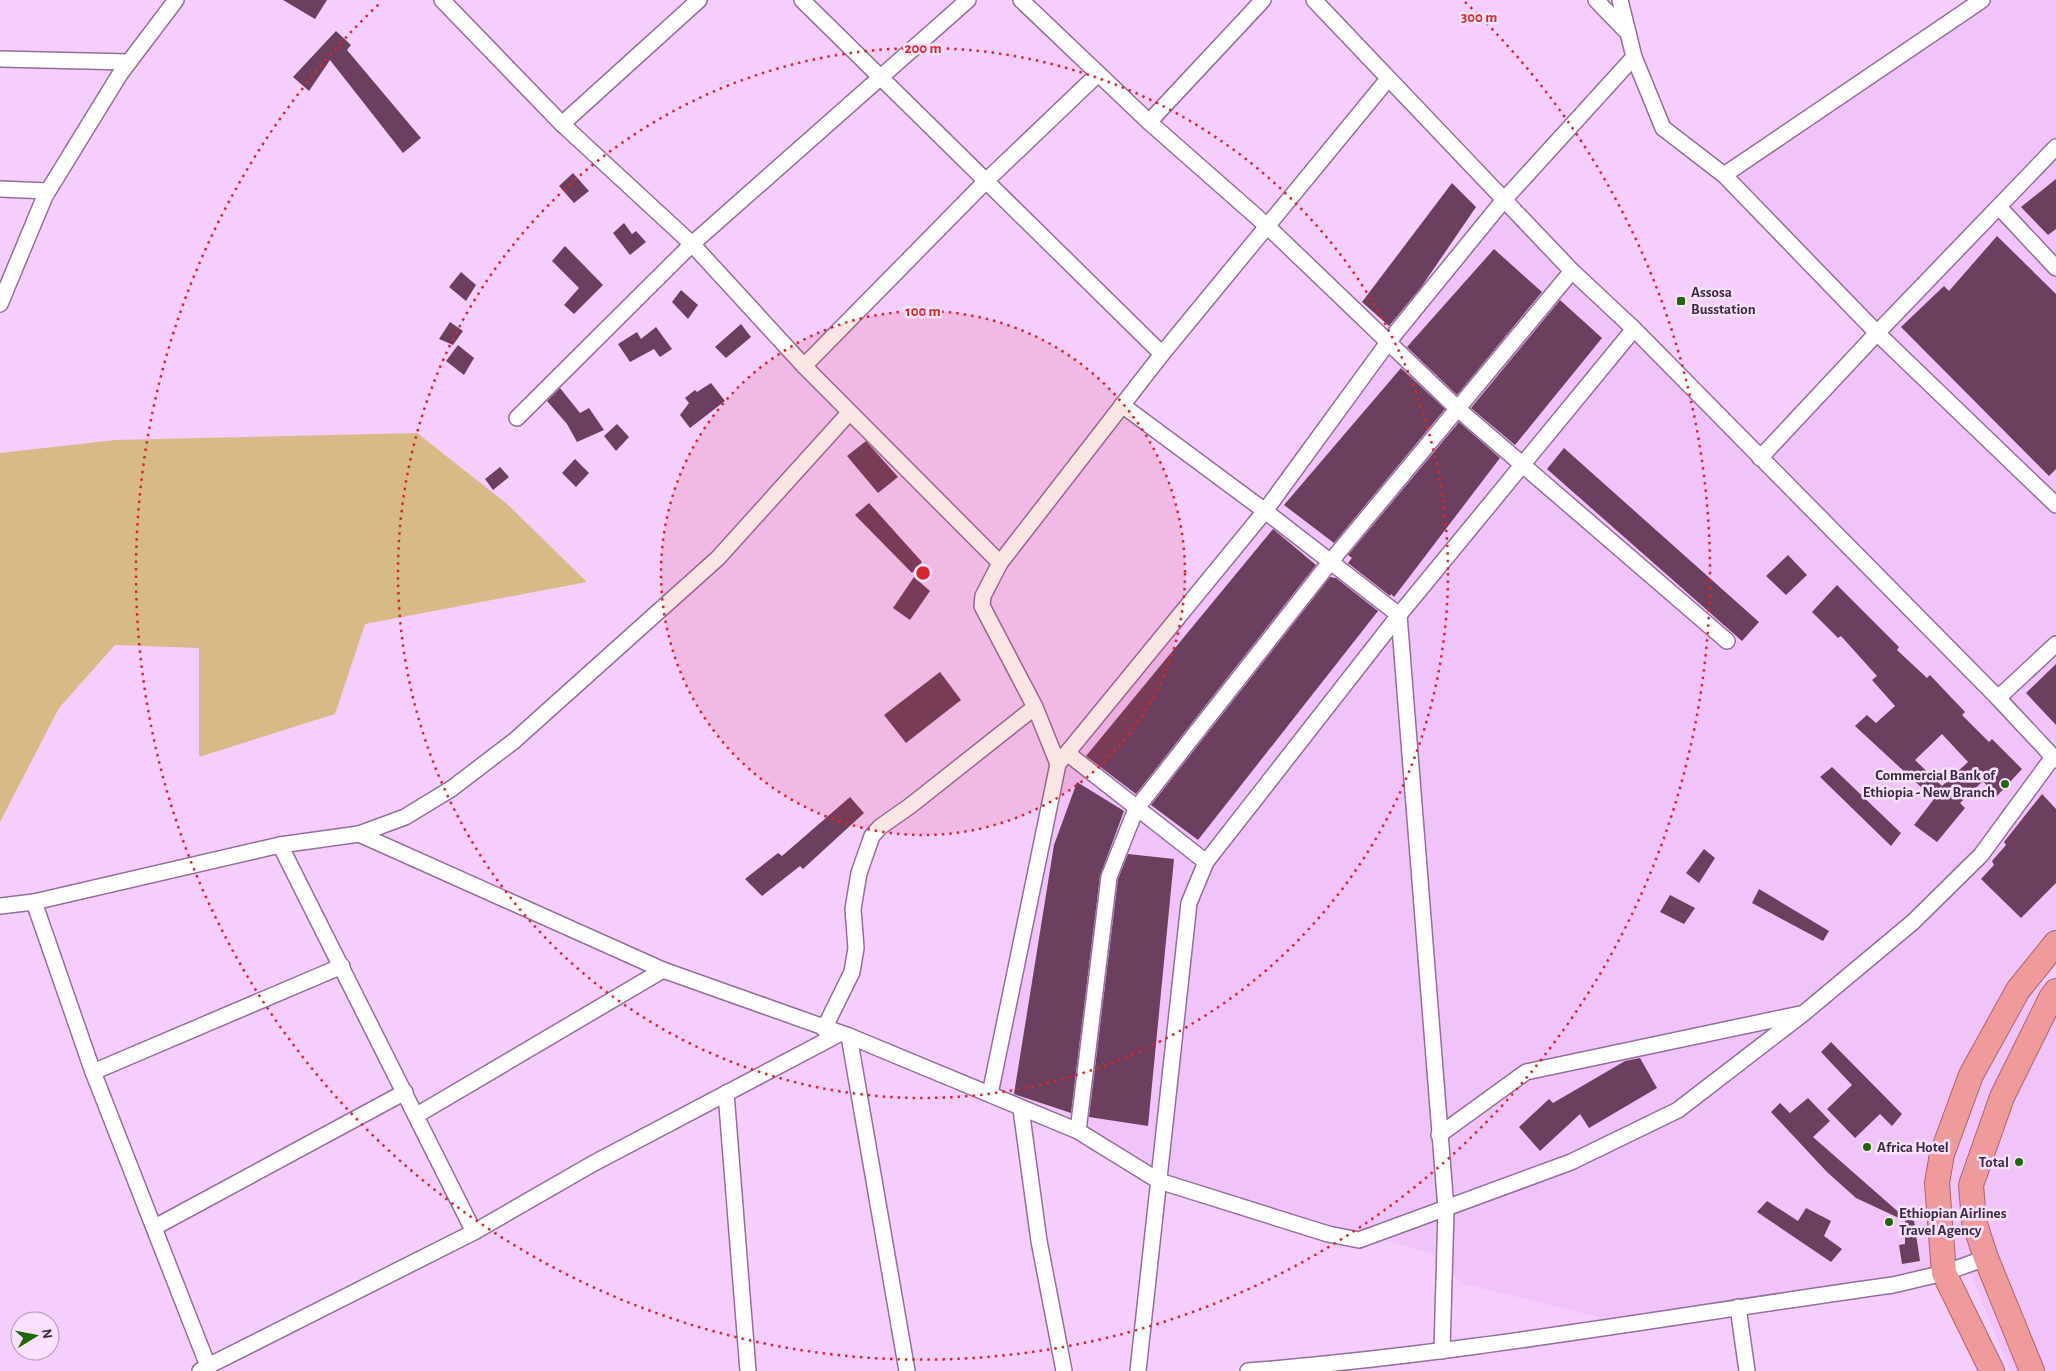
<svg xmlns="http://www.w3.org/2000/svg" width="2056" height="1371" font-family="'Alegreya Sans',sans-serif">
  <rect width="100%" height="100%" fill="#f5cefe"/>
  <polygon fill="#f0c3fa" points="1988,0 2056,0 2056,956 2039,976 2056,1013 2056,1371 2010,1371 1967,1265 1742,1303 1602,1318 1460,1283 1439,1256 1171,1178 991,1104 1064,759 1506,199 1644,327 1761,451 1881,334 1728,177"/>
  <polygon fill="#d8ba89" points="417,433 506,503 587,582 365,624 335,714 199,757 199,648 115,645 59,708 0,822 0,453 115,440"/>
  <g fill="#6d3f5e" fill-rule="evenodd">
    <polygon points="283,0 327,0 315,19"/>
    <polygon points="336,31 351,45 347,50 421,138 403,153 330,60 309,91 293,77"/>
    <polygon points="573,173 589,191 574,203 559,186"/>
    <polygon points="2056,179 2056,229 2048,235 2021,207"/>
    <polygon points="1452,183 1476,207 1422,286 1389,326 1362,302"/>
    <polygon points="624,223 632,234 636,231 646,242 630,255 613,233"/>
    <polygon points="1997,236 2056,294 2056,469 2049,476 1901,327 1944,286 1949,291"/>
    <polygon points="565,246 603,285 574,314 564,305 579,288 552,261"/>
    <polygon points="1494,249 1542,292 1457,395 1407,347"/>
    <polygon points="461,272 476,285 466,301 449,287"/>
    <polygon points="681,290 698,305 688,319 672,302"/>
    <polygon points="1560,300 1602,338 1515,445 1471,408"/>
    <polygon points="450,322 463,331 453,345 439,339"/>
    <polygon points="741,324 751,337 726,358 715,347"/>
    <polygon points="656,327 672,349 660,357 654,349 630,362 618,344 637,332 641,339"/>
    <polygon points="458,345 474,358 464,375 446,361"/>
    <polygon points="1401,368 1445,409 1334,543 1284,505"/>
    <polygon points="711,383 725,401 690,428 680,415 689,403 685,398 695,390 697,392"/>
    <polygon points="560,388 580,413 589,408 604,430 577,442 567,424 547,401"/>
    <polygon points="1459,422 1500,458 1394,597 1391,594 1390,596 1348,563 1352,558 1348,555"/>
    <polygon points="617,424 629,437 616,451 604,436"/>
    <polygon points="866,441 898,477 878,493 847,456"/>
    <polygon points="1564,448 1759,622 1742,641 1547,469"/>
    <polygon points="575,459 589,473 576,487 562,473"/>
    <polygon points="500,467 509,477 493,490 485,479"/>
    <polygon points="869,503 922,562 912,573 855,515"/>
    <polygon points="1273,529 1316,565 1136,794 1086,756"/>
    <polygon points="1788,555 1807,575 1786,595 1766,576"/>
    <polygon points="914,577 930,591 910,620 893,608"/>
    <polygon points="1330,577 1336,578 1378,611 1198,840 1151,805"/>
    <path d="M1837 585 1899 647 1897 650 1927 678 1930 675 1965 712 1962 715 1989 742 1992 739 2022 769 1996 797 1983 781 1960 803 1965 808 1937 842 1914 825 1934 799 1855 726 1867 715 1876 723 1895 706 1872 680 1877 676 1841 636 1838 638 1812 612ZM1942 734 1968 762 1942 786 1915 760Z"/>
    <polygon points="2056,664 2056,725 2026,693"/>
    <polygon points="940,672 961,700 906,743 884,715"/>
    <polygon points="1832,767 1901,833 1891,846 1820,777"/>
    <polygon points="1077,782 1124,811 1100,876 1071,1113 1014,1094 1054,845"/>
    <polygon points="2042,794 2056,809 2056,883 2021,918 1981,879 1994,865 1992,861 2006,845 2004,842"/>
    <polygon points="850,797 864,813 803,869 800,866 762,896 745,879 778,853 782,856"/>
    <polygon points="1704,849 1715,858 1699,883 1686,873"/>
    <polygon points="1128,854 1174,859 1148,1126 1089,1117 1118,879"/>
    <polygon points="1759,889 1829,931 1823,941 1752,903"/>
    <polygon points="1670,895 1695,908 1684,924 1660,912"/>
    <polygon points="1831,1042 1902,1114 1892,1126 1880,1114 1855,1138 1827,1109 1852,1085 1821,1052"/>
    <polygon points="1640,1058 1657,1088 1589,1128 1580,1114 1540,1151 1519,1127 1549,1099 1553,1103 1625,1061"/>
    <polygon points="1808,1098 1830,1121 1813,1137 1903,1216 1901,1219 1856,1198 1827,1172 1771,1112 1780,1103 1790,1113"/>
    <polygon points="1767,1201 1798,1221 1806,1208 1831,1221 1824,1236 1842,1249 1831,1262 1757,1212"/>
    <polygon points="1913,1214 1920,1261 1902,1264 1899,1245 1905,1244 1905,1215"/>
  </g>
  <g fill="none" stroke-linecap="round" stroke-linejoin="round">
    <defs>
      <g id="minor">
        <polyline points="442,0 562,124 692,244 804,366 1000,563 983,596 982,606 1035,707 1058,764"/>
        <polyline points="802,0 1162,354"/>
        <polyline points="1021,0 1149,122 1266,225 1459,410 1727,641"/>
        <polyline points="1314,0 1572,271 1634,329 1998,698 2056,760"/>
        <polyline points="1596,0 1626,31"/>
        <polyline points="1620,0 1634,57 1663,128 1724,175 1877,333 2056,505"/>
        <polyline points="0,59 129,62"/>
        <polyline points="1149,122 1263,0"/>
        <polyline points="562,124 699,0"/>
        <polyline points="1724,175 1982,0"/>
        <polyline points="0,189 48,191"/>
        <polyline points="1999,207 2056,268"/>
        <polyline points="0,304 45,196 120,74 176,0"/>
        <polyline points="804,366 987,180 1098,74"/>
        <polyline points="1122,405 1265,511 1399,615 1446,1209 1442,1351"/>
        <polyline points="517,418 692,244 968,0"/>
        <polyline points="1760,458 1877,333 2056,147"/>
        <polyline points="1000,563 1162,354 1388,79"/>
        <polyline points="1998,698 2056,644"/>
        <polyline points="1067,753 1206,862"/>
        <polyline points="359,834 405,817 451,789 514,741 718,558 849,413"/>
        <polyline points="280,845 474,1232"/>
        <polyline points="0,906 34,902"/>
        <polyline points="824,1029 852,972 856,948 853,909 859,873 872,836 880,827 910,806 1035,707"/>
        <polyline points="849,1036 907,1371"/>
        <polyline points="93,1072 342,966"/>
        <polyline points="726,1093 748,1371"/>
        <polyline points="990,1094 1058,764 1265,511 1389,341 1503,201 1634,57"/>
        <polyline points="1021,1109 1039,1241 1064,1371"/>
        <polyline points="417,1115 663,970"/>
        <polyline points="1078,1131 1109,877 1136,809 1331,561 1572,271"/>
        <polyline points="1439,1135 1526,1072 1800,1014"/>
        <polyline points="155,1227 405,1092"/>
        <polyline points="1738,1307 1747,1371"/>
        <polyline points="208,1366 474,1232 594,1163 839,1034"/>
        <polyline points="200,1371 208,1366 93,1072 34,902 280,845 359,834 663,970 849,1036 1078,1131 1159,1181 1328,1234 1359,1240 1571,1162 1678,1110 1804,1013 1913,922 1981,855 2053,757"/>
        <polyline points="1138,1371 1189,903 1206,862 1399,615 1634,329"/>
        <path d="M1248 1371C1464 1354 1678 1315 1893 1285L1944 1273 1986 1258"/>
      </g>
      <g id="trunk">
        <polyline points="1992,1371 1944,1273 1937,1183 1942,1154 1971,1075 2018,990 2056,943"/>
        <polyline points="2032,1371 1986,1258 1974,1221 1971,1185 2002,1097 2051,998 2056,991"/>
      </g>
    </defs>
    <use href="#minor" stroke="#936f9b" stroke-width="18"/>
    <use href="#trunk" stroke="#ad646b" stroke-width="26"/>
    <use href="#minor" stroke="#fff" stroke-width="15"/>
    <use href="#trunk" stroke="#ef9b9c" stroke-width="24"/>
  </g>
  <circle cx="923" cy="573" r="262" fill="#d62828" fill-opacity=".12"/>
  <g fill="none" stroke="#d62828" stroke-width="2.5" stroke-dasharray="2.5 5">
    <circle cx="923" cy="573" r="262"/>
    <circle cx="923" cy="573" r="525"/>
    <path d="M1465 2A787 787 0 1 1 381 2"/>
  </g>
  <g fill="#1e6804" stroke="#f9e1ff" stroke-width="2">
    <rect x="1676" y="296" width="10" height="10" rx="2.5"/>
    <circle cx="2005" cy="784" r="5"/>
    <circle cx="1867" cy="1147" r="5"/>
    <circle cx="2019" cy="1162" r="5"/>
    <circle cx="1889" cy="1222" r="5"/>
  </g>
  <g text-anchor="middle" stroke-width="5" stroke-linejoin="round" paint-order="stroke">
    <g font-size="15" font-weight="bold" fill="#3b2c3f" stroke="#f9e1ff" text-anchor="start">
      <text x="1691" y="297">Assosa<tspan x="1691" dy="17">Busstation</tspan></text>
      <text x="1995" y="780" text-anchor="end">Commercial Bank of<tspan x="1995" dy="17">Ethiopia - New Branch</tspan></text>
      <text x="1877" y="1152">Africa Hotel</text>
      <text x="2009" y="1167" text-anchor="end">Total</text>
      <text x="1899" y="1218">Ethiopian Airlines<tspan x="1899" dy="17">Travel Agency</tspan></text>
    </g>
  </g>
  <circle cx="923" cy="573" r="8" fill="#d62828" stroke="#f9e1ff" stroke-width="2.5"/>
  <g font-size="15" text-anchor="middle" font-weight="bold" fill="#d62828" stroke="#f9e1ff" stroke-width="5" stroke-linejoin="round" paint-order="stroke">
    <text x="1479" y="22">300 m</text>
    <text x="923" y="53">200 m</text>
    <text x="923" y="316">100 m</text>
  </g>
  <g transform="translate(35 1336) rotate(80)"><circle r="24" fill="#f9e1ff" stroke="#ad99b2"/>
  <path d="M0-4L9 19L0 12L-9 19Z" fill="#1e6804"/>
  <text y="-8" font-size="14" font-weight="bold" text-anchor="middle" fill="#3b2c3f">N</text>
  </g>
</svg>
